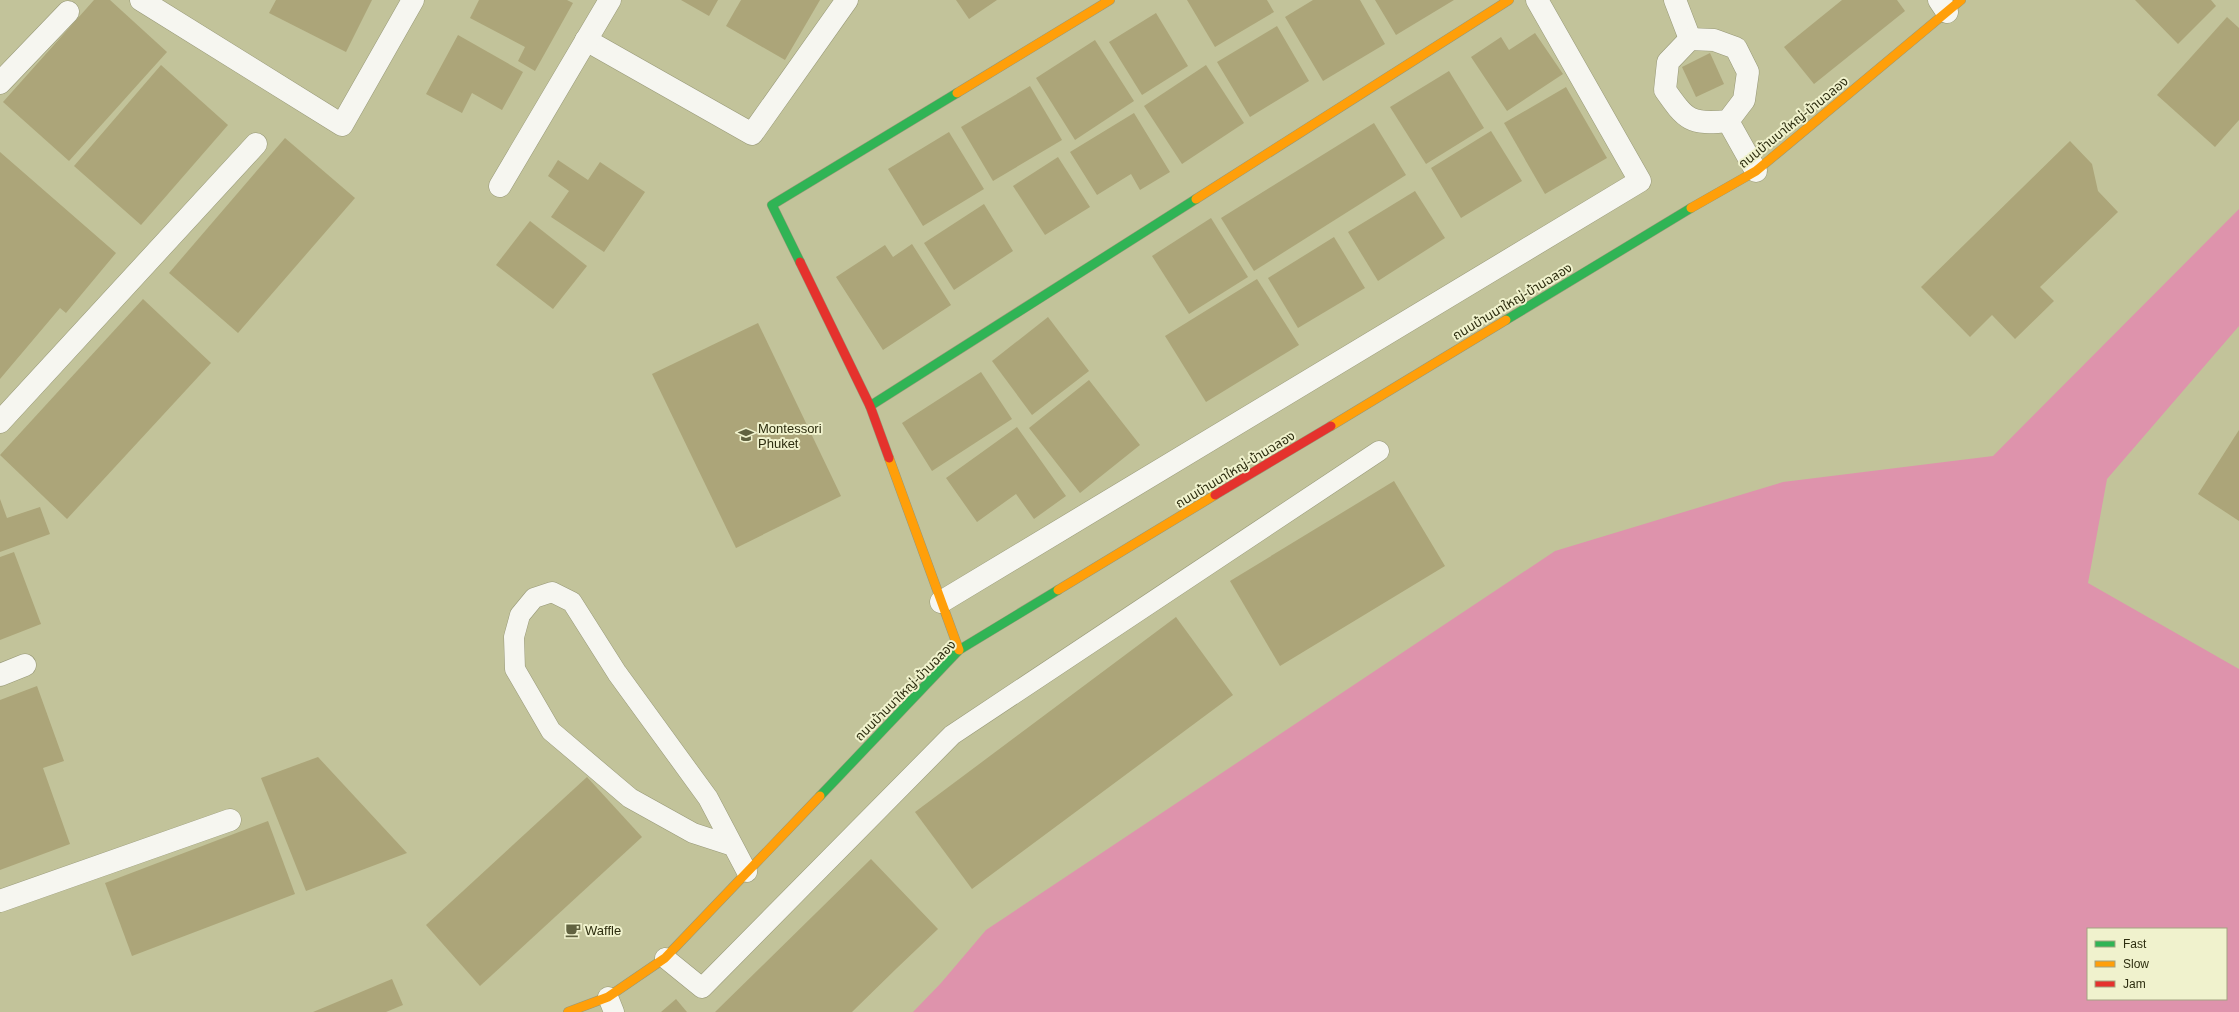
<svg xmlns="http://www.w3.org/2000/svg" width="2239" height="1012" font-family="Arial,'Noto Sans Thai',sans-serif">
  <rect width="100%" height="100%" fill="#c2c39a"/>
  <path fill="#de93ac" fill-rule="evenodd" d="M2239 209V326L2107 479 2088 583 2239 669V1012H913L941 983 986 930 1555 551 1783 482 1993 456ZM2088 929H2226V999H2088Z"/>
  <g fill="#aca579">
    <polygon points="94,0 110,0 167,52 69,161 3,102"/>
    <polygon points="276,0 372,0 346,52 269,13"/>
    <polygon points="479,0 567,0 573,3 535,71 518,61 525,47 470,18"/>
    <polygon points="681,0 718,0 709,16"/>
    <polygon points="741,0 820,0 785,60 726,26"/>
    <polygon points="956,0 997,0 969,19"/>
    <polygon points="1187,0 1267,0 1274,12 1215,47"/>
    <polygon points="1313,0 1360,0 1385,44 1323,81 1285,17"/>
    <polygon points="1375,0 1454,0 1396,35"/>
    <polygon points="1842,0 1897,0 1905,11 1814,84 1784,47"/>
    <polygon points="2135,0 2211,0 2216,6 2178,44"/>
    <polygon points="1156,13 1188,66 1142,95 1109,42"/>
    <polygon points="2227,17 2239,28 2239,120 2215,147 2157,95"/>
    <polygon points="1277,26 1309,81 1250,117 1217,62"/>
    <polygon points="1535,33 1563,74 1507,111 1471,57 1501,37 1509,50"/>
    <polygon points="458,35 523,72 502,110 472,93 462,113 426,94"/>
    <polygon points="1095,40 1134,101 1075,140 1036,78"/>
    <polygon points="1710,53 1724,84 1696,97 1682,67"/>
    <polygon points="161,65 228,125 141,225 74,166"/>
    <polygon points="1206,65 1244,123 1182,164 1144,106"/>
    <polygon points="1449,71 1484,128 1426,164 1390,107"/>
    <polygon points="1030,86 1062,140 993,181 961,127"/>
    <polygon points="1566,87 1607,158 1545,194 1504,123"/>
    <polygon points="1134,113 1170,172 1140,190 1131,174 1097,195 1070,152"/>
    <polygon points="1374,123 1406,175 1254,271 1221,218"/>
    <polygon points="1491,131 1522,181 1461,218 1431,168"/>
    <polygon points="949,132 984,189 923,226 888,169"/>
    <polygon points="285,138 355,198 238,333 169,273"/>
    <polygon points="2070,141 2092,164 2098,191 2118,212 2040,287 2054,301 2015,339 1992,315 1970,337 1921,287"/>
    <polygon points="0,152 116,253 66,313 60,308 0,379"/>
    <polygon points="1058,157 1090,207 1045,235 1013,186"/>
    <polygon points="558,160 588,180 600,162 645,192 604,252 551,217 569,191 548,176"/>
    <polygon points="1415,191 1445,238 1378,281 1348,232"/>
    <polygon points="984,204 1013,251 954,290 924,243"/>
    <polygon points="1211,218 1248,277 1189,314 1152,256"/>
    <polygon points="530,221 587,266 553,309 496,265"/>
    <polygon points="1334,237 1365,288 1298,328 1268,278"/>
    <polygon points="912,244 951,305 883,350 836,277 885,245 893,257"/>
    <polygon points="1257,279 1299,345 1206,402 1165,336"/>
    <polygon points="143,299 211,363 67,519 0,455"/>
    <polygon points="1048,317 1089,371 1032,415 992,361"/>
    <polygon points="758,323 841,496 736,548 652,374"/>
    <polygon points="981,372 1012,419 932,471 902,423"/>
    <polygon points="1089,380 1140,445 1080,493 1029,428"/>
    <polygon points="1017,427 1066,496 1034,519 1016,494 977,522 946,478"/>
    <polygon points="2239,430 2239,521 2198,494"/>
    <polygon points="1394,481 1445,566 1280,666 1230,581"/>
    <polygon points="0,499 7,518 40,507 50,534 0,552"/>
    <polygon points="14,552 41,624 0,640 0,557"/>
    <polygon points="1176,617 1233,695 972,889 915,812"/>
    <polygon points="37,686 64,761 43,768 70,844 0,870 0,700"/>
    <polygon points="318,757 407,853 306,891 261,778"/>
    <polygon points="587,777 642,837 480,986 426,925"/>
    <polygon points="268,821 295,894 132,956 105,883"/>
    <polygon points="871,859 938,929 897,968 852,1012 715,1012"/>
    <polygon points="392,979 403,1005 386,1012 313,1012"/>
    <polygon points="676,999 687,1012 661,1012"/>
  </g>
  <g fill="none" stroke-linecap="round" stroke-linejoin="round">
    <defs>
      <g id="lane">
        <polyline points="733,846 693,833 630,798 551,731 515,669 514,637 520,615 534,598 552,592 572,602 617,673 708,798 747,872"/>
        <polyline points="665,958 702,988 952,735 1379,451"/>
        <polyline points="608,997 614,1012"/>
      </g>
      <g id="street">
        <polyline points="141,0 342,125 413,0"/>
        <polyline points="1675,0 1690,39"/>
        <polyline points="1939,0 1947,12"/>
        <path d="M1690 39 1714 40 1736 48 1748 72 1744 100 1728 121C1690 125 1686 120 1665 90L1668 62Z"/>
        <polyline points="586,40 752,134 847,0"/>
        <polyline points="0,83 68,12"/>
        <polyline points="1728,121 1756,171"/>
        <polyline points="500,186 610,0"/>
        <polyline points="0,422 256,144"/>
        <polyline points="941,602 1640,181 1537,0"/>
        <polyline points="0,675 25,665"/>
        <polyline points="0,901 230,820"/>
      </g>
      <g id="fast">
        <polyline points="800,262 772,205 957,93"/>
        <polyline points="1506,320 1691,208"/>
        <polyline points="870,406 1196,199"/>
        <polyline points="820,796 959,650 1058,590"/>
      </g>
      <g id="slow">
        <polyline points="957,93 1110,0"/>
        <polyline points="1196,199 1509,0"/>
        <polyline points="1691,208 1756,171 1961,0"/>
        <polyline points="1331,426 1506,320"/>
        <polyline points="889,458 959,650"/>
        <polyline points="1058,590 1215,495"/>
        <polyline points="568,1012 608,997 665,958 820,796"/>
      </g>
      <g id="jam">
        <polyline points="800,262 870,406 889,458"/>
        <polyline points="1215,495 1331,426"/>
      </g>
    </defs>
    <use href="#lane" stroke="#979877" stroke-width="21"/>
    <use href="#street" stroke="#979877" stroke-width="23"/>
    <use href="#fast" stroke="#979877" stroke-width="10"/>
    <use href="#slow" stroke="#979877" stroke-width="10"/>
    <use href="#jam" stroke="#979877" stroke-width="10"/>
    <use href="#lane" stroke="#f6f6f0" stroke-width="20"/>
    <use href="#street" stroke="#f6f6f0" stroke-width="22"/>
    <use href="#fast" stroke="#30b455" stroke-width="9"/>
    <use href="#slow" stroke="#ff9f0a" stroke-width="9"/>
    <use href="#jam" stroke="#e5322d" stroke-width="9"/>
  </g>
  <defs>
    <symbol id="school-bare" viewBox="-9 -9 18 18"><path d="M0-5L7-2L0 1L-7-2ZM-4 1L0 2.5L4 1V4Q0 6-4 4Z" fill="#616240" stroke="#f0f2cd" stroke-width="2.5" paint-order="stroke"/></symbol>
    <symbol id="cafe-bare" viewBox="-9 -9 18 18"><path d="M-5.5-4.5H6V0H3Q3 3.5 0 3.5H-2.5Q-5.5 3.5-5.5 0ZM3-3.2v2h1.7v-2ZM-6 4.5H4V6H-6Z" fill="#616240" stroke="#f0f2cd" stroke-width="2.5" paint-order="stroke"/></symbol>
  </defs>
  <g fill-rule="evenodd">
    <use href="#school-bare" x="735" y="424" width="22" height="22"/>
    <use href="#cafe-bare" x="562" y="919" width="22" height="22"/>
  </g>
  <g text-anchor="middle" stroke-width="4" stroke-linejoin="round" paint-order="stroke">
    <g font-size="13" fill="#2d2d0f" stroke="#f0f2cd">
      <text transform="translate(1793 122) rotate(-39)" y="5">ถนนบ้านนาใหญ่-บ้านฉลอง</text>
      <text transform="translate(1512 301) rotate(-31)" y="5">ถนนบ้านนาใหญ่-บ้านฉลอง</text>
      <text transform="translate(1235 469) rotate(-31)" y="5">ถนนบ้านนาใหญ่-บ้านฉลอง</text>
      <text transform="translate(905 690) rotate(-45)" y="5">ถนนบ้านนาใหญ่-บ้านฉลอง</text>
    </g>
    <g font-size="13" fill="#2d2d0f" stroke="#f0f2cd" text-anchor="start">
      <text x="758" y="433">Montessori<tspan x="758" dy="15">Phuket</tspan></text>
      <text x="585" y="935">Waffle</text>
    </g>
  </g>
  <rect x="2087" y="928" width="140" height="72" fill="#f0f2cd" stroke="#a2a381"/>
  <rect x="2095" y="941" width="20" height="6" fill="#30b455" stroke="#a2a381"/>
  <text x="2123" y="948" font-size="12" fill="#2d2d0f">Fast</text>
  <rect x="2095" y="961" width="20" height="6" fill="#ff9f0a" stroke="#a2a381"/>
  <text x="2123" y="968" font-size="12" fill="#2d2d0f">Slow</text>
  <rect x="2095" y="981" width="20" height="6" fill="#e5322d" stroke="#a2a381"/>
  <text x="2123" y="988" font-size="12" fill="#2d2d0f">Jam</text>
</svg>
